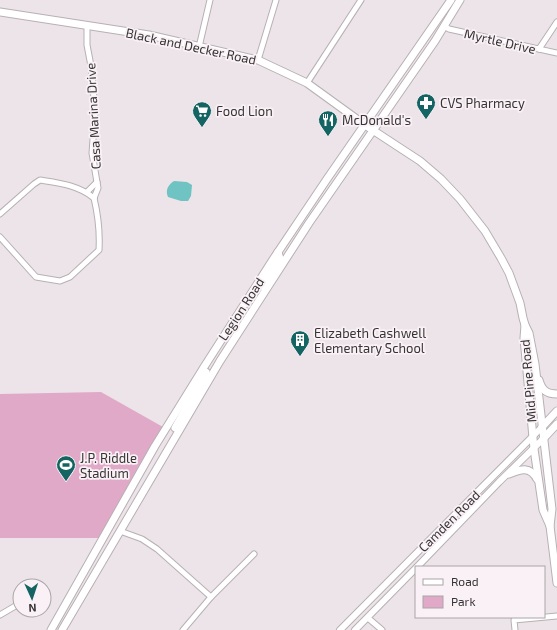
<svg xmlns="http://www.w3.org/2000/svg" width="557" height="630" font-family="'Exo 2',sans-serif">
  <rect width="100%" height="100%" fill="#ece4e8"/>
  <polygon fill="#e0a9c8" points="101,392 163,427 101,538 0,538 0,394"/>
  <path fill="#6fc3c2" d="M174 181 187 182 192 185 191 196 188 201H181L168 197C165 190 168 185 174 181Z"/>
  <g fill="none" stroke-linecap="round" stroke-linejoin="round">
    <defs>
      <g id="minor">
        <polyline points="87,26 87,45 91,66 94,98 95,112 92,153 98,188 94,198"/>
        <polyline points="444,26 449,29 557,53"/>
        <polyline points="199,47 210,0"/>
        <polyline points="539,49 557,22"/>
        <polyline points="258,60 276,0"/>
        <polyline points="307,83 361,0"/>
        <polyline points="87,192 97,182"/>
        <path d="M0 214 34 184 40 180C59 183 78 185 94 198"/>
        <path d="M0 237 36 277 60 281 70 277 99 250C100 233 98 215 94 198"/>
        <polyline points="120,531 142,539 157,549 211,597"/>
        <polyline points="0,615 17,605"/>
        <polyline points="368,618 382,630"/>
        <polyline points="183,630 211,597 254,554"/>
        <polyline points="515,630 514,620 557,616"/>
      </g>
      <g id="tertiary">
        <polyline points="417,567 499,482 543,439"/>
        <polyline points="340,630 542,427"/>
        <polyline points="355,630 416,568"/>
      </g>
      <g id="secondary">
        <polyline points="0,12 149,35 258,60 307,83 365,125 420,161 441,179 460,199 485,231 501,258 509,273 520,303 523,318 525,325 524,338 534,449 543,510 550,526 557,583"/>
        <polyline points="264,287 265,283 280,259 278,252"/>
        <polyline points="525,325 529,333 535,364 552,509 550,526"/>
        <path d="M539 380C542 390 546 394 557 394"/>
        <polyline points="542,427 557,411"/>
        <polyline points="175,428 206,372"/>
        <polyline points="543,439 557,424"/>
        <path d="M509 474C521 469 530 466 537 479"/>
        <polyline points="51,630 155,446 204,367 274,258 327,179 451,0"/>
        <polyline points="62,630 220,361 309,223 435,41 460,0"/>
      </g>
    </defs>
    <use href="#minor" stroke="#b7b0b4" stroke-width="7"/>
    <use href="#tertiary" stroke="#b7b0b4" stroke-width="8"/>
    <use href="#secondary" stroke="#b7b0b4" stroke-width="9"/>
    <use href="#minor" stroke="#fff" stroke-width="5"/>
    <use href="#tertiary" stroke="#fff" stroke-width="6"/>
    <use href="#secondary" stroke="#fff" stroke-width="7"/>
  </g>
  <defs>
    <symbol id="pharmacy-pin" viewBox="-11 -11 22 30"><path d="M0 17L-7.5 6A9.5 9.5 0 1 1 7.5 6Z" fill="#146463" stroke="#f9f1f5"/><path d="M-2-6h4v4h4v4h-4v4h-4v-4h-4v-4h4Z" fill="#fff"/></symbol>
    <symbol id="supermarket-pin" viewBox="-11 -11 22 30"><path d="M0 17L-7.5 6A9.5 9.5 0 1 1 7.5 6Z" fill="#146463" stroke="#f9f1f5"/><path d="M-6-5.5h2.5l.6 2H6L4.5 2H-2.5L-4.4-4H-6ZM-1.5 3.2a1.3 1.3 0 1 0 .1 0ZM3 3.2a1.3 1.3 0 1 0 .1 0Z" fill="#fff"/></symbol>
    <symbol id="restaurant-pin" viewBox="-11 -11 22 30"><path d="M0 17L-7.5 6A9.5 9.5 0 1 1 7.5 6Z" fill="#146463" stroke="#f9f1f5"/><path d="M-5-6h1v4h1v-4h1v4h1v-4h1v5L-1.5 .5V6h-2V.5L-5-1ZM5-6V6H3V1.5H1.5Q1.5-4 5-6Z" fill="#fff"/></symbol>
    <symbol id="building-pin" viewBox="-11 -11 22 30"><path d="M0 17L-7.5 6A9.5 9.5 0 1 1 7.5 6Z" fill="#146463" stroke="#f9f1f5"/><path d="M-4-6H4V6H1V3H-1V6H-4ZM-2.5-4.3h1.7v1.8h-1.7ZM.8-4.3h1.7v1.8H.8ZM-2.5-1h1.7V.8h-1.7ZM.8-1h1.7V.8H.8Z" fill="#fff"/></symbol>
    <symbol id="stadium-pin" viewBox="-11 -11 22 30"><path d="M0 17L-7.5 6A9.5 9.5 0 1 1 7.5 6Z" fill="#146463" stroke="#f9f1f5"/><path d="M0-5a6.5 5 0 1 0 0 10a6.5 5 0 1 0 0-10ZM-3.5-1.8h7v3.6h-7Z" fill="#fff"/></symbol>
  </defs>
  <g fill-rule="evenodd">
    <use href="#pharmacy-pin" x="415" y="92" width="22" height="30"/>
    <use href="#supermarket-pin" x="191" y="100" width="22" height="30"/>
    <use href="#restaurant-pin" x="317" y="109" width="22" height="30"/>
    <use href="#building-pin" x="289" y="329" width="22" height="30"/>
    <use href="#stadium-pin" x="55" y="454" width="22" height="30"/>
  </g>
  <g text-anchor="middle" stroke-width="3.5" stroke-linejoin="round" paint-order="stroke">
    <g font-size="13" fill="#373435" stroke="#f9f1f5">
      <text transform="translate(500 41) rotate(13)" y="5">Myrtle Drive</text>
      <text transform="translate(191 46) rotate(12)" y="5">Black and Decker Road</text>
      <text transform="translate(93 116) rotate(-93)" y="5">Casa Marina Drive</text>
      <text transform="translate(241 309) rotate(-57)" y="5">Legion Road</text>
      <text transform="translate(528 381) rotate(-95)" y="5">Mid Pine Road</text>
      <text transform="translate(449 521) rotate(-45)" y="5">Camden Road</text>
    </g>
    <g font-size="13" fill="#373435" stroke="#f9f1f5" text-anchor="start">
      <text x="440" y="108">CVS Pharmacy</text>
      <text x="216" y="116">Food Lion</text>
      <text x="342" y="125">McDonald's</text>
      <text x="314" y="338">Elizabeth Cashwell<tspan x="314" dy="15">Elementary School</tspan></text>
      <text x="80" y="463">J.P. Riddle<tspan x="80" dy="15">Stadium</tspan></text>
    </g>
  </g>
  <rect x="415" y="566" width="130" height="52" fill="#f9f1f5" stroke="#aba5a8"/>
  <rect x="423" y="579" width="20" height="6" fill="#ffffff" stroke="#aba5a8"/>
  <text x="451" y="586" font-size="12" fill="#373435">Road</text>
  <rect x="423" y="596" width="20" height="12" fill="#e0a9c8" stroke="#aba5a8"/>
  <text x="451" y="606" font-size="12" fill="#373435">Park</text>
  <g transform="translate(32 598) rotate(177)"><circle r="19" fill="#f9f1f5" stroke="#aba5a8"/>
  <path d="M0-3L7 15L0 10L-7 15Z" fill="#146463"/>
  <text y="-6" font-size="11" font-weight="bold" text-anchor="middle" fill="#373435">N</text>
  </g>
</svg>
